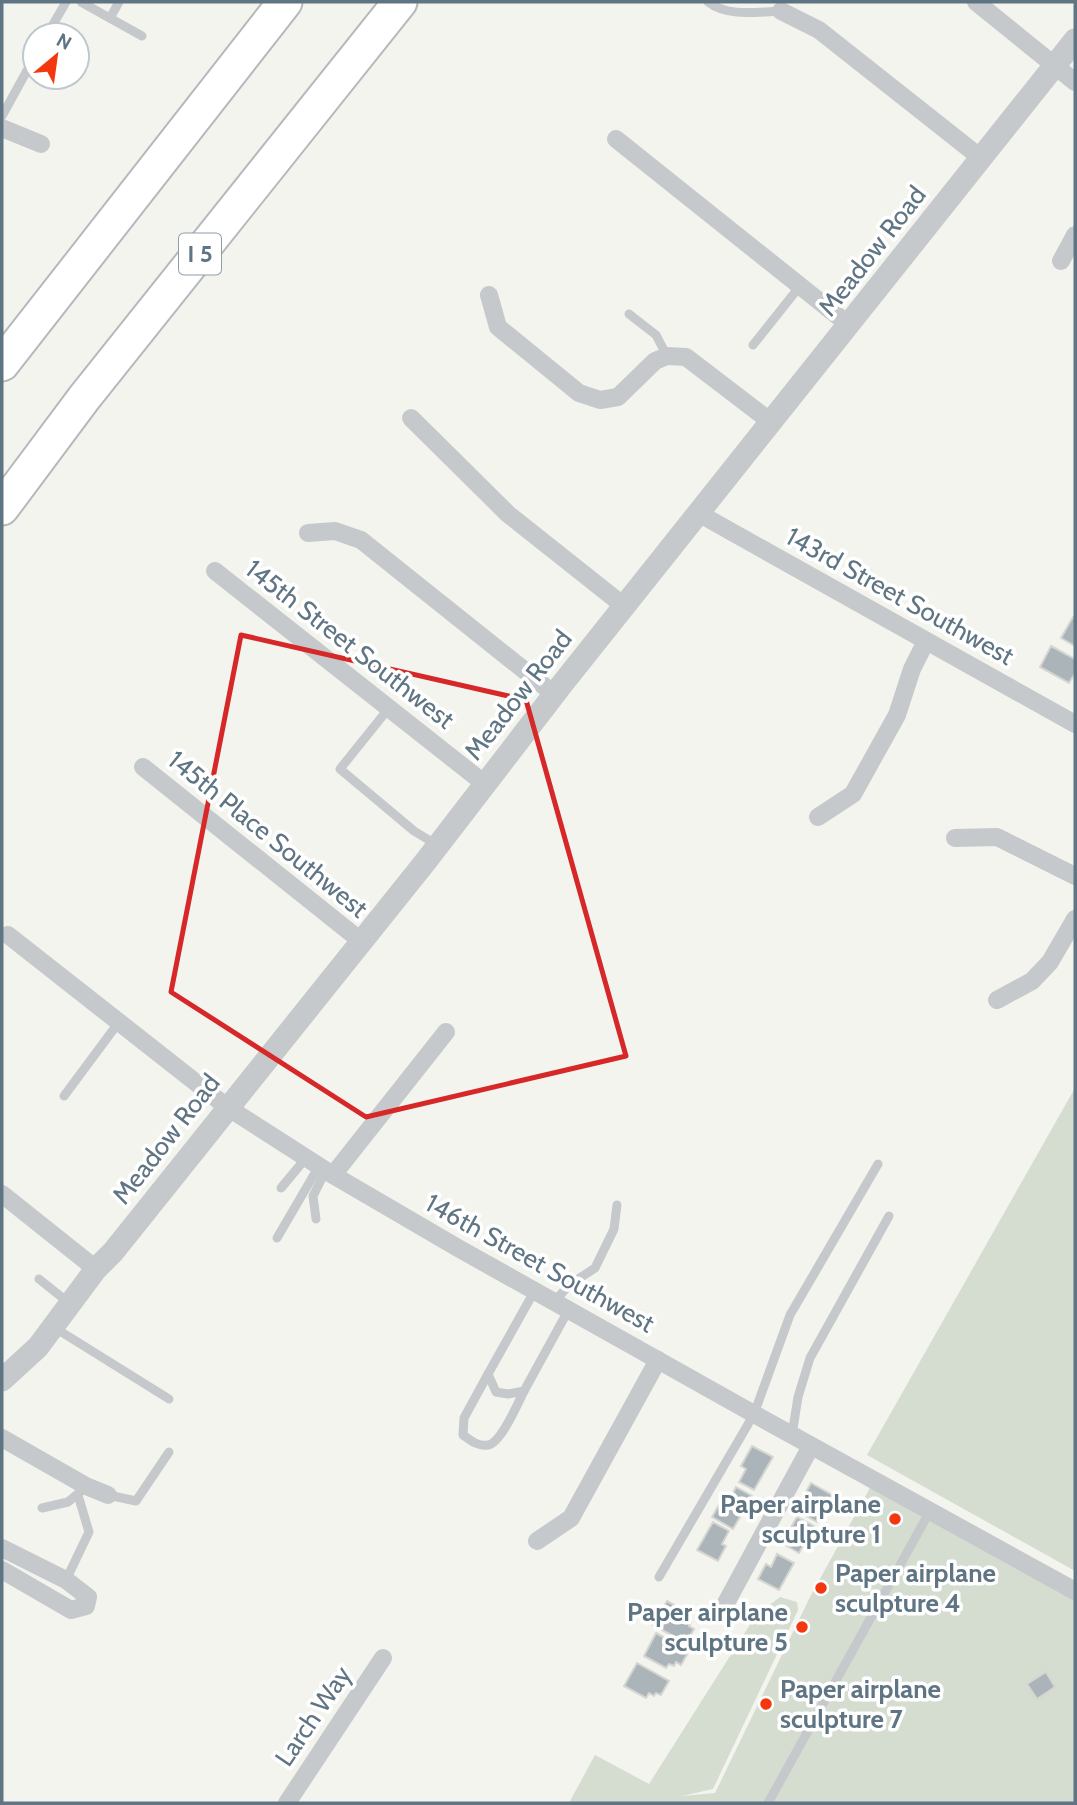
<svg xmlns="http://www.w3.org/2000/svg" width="1077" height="1805" font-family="Cabin,sans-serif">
  <rect width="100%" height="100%" fill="#f4f4ef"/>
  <g fill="#d5dcd0">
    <polygon points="1075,1088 1075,1571 867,1455"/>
    <polygon points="871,1486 1075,1599 1075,1803 569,1803 595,1755 649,1784 756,1615 780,1597 797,1602 798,1610 713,1789 682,1796 715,1793 810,1597"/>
  </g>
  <g fill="#abb4b8" stroke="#d5d5d2" stroke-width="2">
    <polygon points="1073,617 1075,618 1075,646 1061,638"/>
    <polygon points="1051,646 1075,659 1075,673 1069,683 1040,667"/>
    <polygon points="752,1446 773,1457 754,1490 739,1482 746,1469 741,1466"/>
    <polygon points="811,1483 832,1495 817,1522 799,1512 806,1500 803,1498"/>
    <polygon points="736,1487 752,1496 733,1529 712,1517 724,1496 730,1499"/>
    <polygon points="797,1517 814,1526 799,1553 778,1541 786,1527 790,1529"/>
    <polygon points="713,1522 729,1531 722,1544 726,1546 718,1561 697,1550"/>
    <polygon points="777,1554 794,1563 779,1590 758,1579 766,1564 771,1567"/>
    <polygon points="667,1601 689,1613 686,1618 691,1622 689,1626 694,1629 686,1643 653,1625"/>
    <polygon points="656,1633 689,1651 681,1665 676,1662 674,1666 669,1664 666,1668 644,1656"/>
    <polygon points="637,1663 669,1681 661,1695 656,1693 654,1696 649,1693 646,1698 624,1686"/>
    <polygon points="1046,1672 1055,1687 1037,1699 1027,1684"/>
  </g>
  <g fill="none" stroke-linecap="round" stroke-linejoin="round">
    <defs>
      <g id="motorway">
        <polyline points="2,364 285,2"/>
        <polyline points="2,508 84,398 400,2"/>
      </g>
    </defs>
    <use href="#motorway" stroke="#b5b9bc" stroke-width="37"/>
    <g stroke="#c6c9cc" stroke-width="9">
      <polyline points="81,2 142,36"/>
      <path d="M708 2C727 17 758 12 781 11"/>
      <polyline points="110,18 119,2"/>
      <polyline points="47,35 66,2"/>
      <polyline points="2,116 35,56"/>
      <polyline points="629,314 656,335 667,356"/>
      <polyline points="753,345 800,286"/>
      <polyline points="389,708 340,769 414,831 437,845"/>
      <polyline points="64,1096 119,1022"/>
      <polyline points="281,1188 306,1158"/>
      <polyline points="316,1219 313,1196 326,1170"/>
      <polyline points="277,1238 319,1166"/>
      <polyline points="39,1279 69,1303"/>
      <polyline points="535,1290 488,1374 496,1392 508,1394 524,1391 569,1309"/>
      <polyline points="555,1301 569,1285 595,1268 614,1229 617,1205"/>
      <polyline points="55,1328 169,1399"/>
      <path d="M488 1374 464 1418 463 1435C470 1440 478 1447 488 1445 501 1443 518 1403 524 1391"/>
      <polyline points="792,1435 798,1397 810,1358 889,1216"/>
      <polyline points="108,1495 136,1501 169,1452"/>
      <polyline points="42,1508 68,1502 80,1492"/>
      <polyline points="659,1577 754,1414 790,1315 878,1164"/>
      <polyline points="66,1580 89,1532 78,1495"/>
      <polyline points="768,1803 930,1511"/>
    </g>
    <g stroke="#c6c9cc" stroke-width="18">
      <polyline points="976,2 1075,82"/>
      <polyline points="781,11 819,30 981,158"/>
      <polyline points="2,128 41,144"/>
      <polyline points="616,139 849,325"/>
      <polyline points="1061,261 1075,235"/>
      <polyline points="489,295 498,327 579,393 600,400 618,397 655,361 667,356 686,357 771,422"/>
      <polyline points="411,418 508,514 624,606"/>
      <polyline points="698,513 1075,724"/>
      <polyline points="308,533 335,531 361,540 554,694"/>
      <polyline points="215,571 485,784"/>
      <polyline points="143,767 361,941"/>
      <polyline points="818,817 853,794 897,715 912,669 926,641"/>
      <polyline points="955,838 997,837 1075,876"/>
      <polyline points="8,935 227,1107 333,1175 458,1248 754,1414 1075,1591"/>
      <polyline points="997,1000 1032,981 1050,962 1075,919"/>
      <polyline points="333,1175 446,1032"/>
      <polyline points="2,1194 96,1269"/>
      <polyline points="2,1438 86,1486 108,1495"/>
      <polyline points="537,1541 571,1518 658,1360"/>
      <polyline points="2,1548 66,1580 88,1597 86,1606 71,1610 2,1570"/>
      <polyline points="726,1603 811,1446"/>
      <polyline points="287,1803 383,1658"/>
    </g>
    <polyline stroke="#c6c9cc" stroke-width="23" points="2,1380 38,1347 96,1269 113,1252 426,861 563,683 1075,40"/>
    <use href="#motorway" stroke="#fff" stroke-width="33"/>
  </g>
  <path fill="none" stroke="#d62828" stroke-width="5" stroke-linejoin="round" d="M241 635 526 700 626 1056 366 1117 171 992Z"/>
  <g fill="#f33810" stroke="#fff" stroke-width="2.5">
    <circle cx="895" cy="1519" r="7"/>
    <circle cx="821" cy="1588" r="7"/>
    <circle cx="802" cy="1627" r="7"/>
    <circle cx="766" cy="1704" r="7"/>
  </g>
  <g text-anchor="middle" stroke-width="7" stroke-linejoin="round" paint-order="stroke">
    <rect fill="#fff" stroke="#909ea8" stroke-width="2" x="179" y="233.5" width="42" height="41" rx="5"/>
    <g font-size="24" font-weight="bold" fill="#607583">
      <text x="200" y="262">I 5</text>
    </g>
    <g font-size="26" fill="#607583" stroke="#fff">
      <text transform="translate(872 251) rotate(-52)" y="9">Meadow Road</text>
      <text transform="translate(900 596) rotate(29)" y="9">143rd Street Southwest</text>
      <text transform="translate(350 644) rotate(38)" y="9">145th Street Southwest</text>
      <text transform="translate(518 695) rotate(-52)" y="9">Meadow Road</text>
      <text transform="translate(268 834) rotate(39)" y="9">145th Place Southwest</text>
      <text transform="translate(166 1139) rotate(-52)" y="9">Meadow Road</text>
      <text transform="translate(540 1263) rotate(29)" y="9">146th Street Southwest</text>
      <text transform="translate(313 1716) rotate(-56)" y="9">Larch Way</text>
    </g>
    <g font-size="26" font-weight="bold" fill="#607583" stroke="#fff" text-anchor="end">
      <text x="881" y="1513">Paper airplane<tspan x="881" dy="30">sculpture 1</tspan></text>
      <text x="835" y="1582" text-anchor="start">Paper airplane<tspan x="835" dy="30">sculpture 4</tspan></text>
      <text x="788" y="1621">Paper airplane<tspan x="788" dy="30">sculpture 5</tspan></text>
      <text x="780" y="1698" text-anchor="start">Paper airplane<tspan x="780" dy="30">sculpture 7</tspan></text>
    </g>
  </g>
  <rect width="1077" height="1805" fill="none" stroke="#607583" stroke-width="7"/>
  <g transform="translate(56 56) rotate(29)"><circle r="33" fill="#ffffff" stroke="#bfc8cd" stroke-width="2"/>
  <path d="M0-5L12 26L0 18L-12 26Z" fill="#f33810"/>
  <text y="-10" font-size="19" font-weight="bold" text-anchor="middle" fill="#607583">N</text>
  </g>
</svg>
